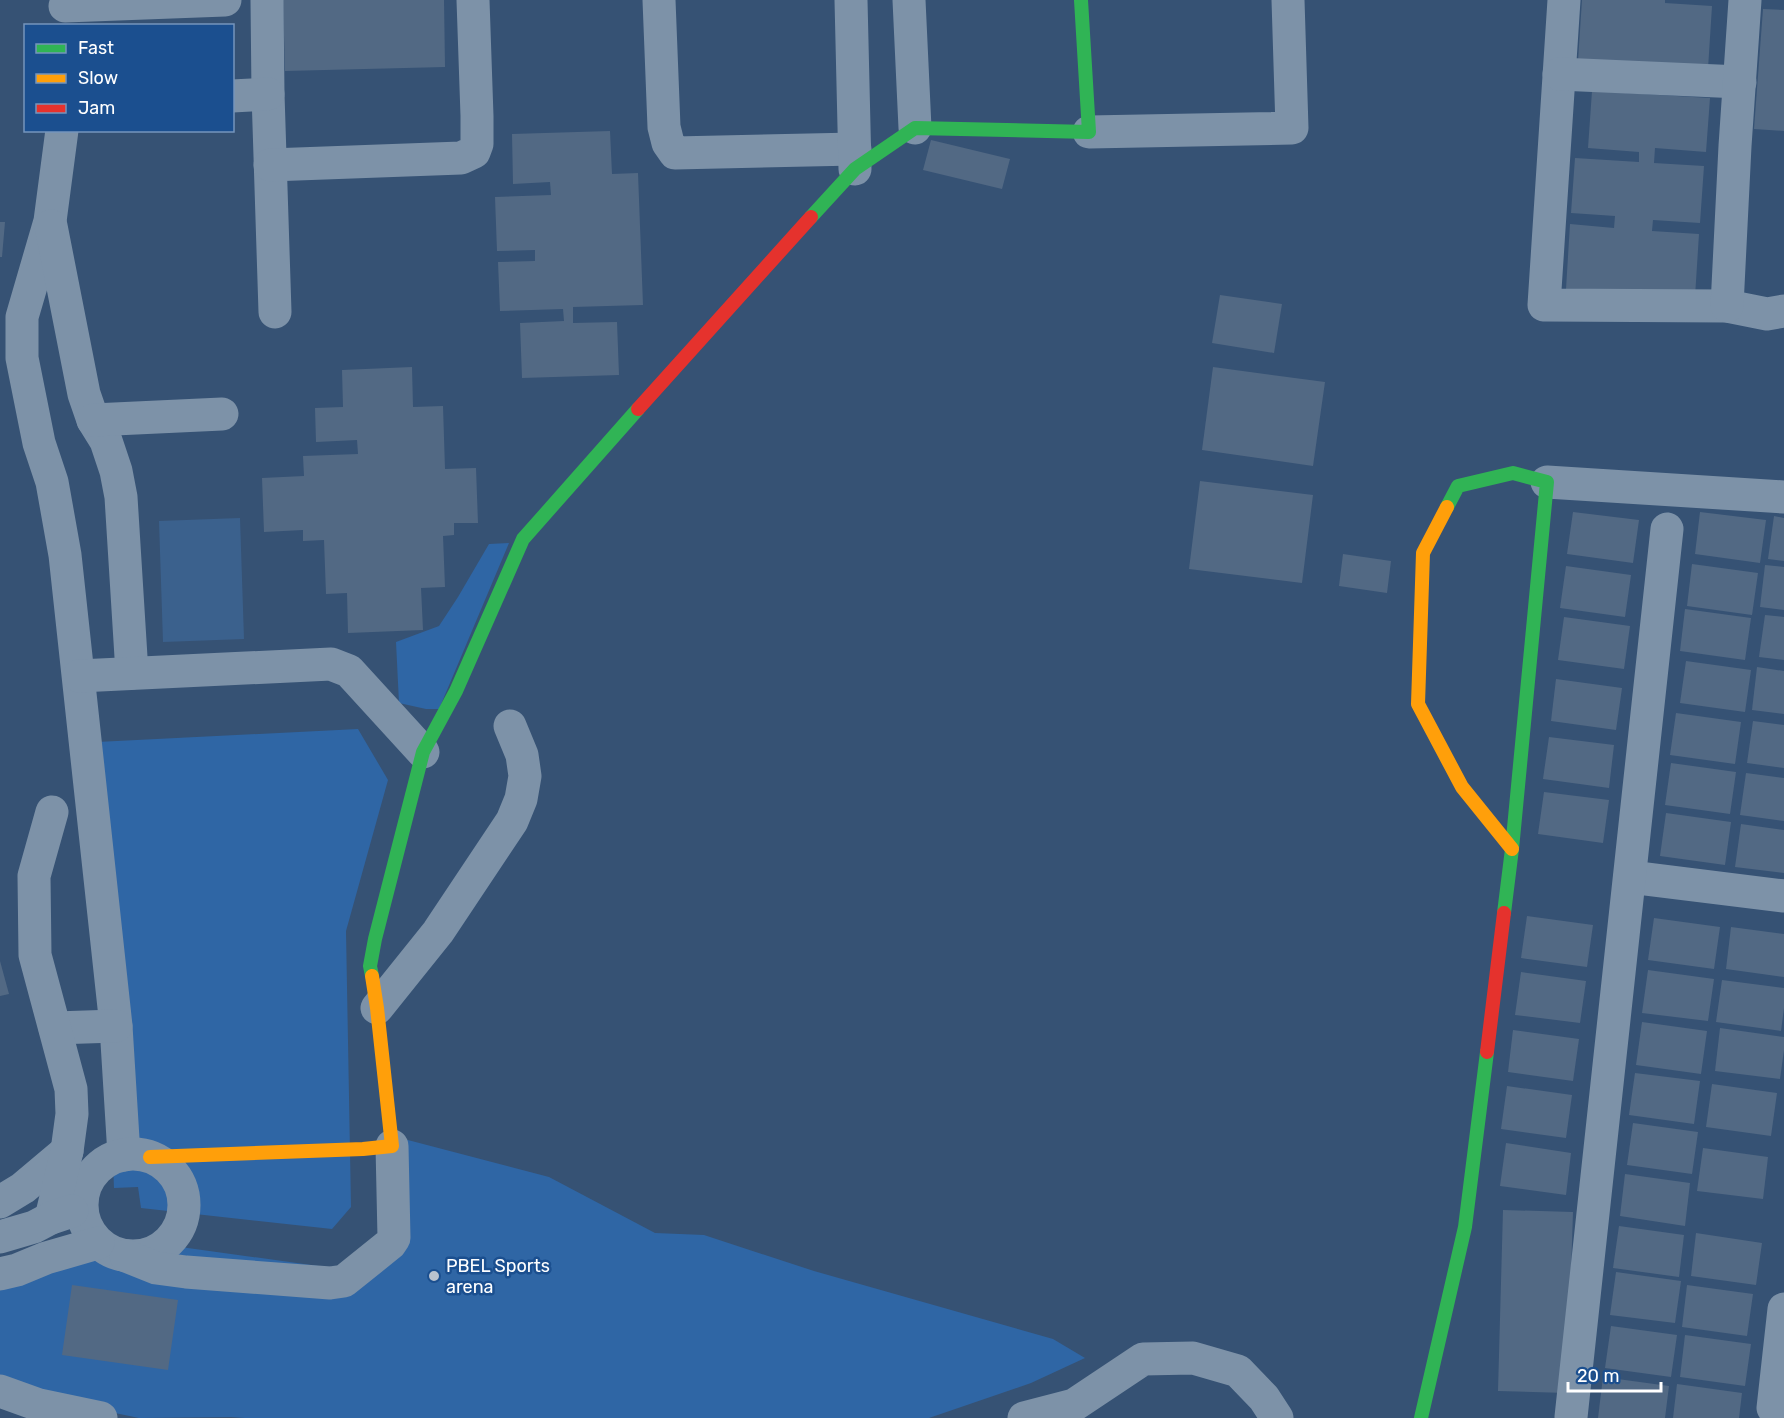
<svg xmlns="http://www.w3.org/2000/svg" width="1784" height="1418" font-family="Rubik,sans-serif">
  <rect width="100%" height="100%" fill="#365274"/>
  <g fill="#2f66a5">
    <polygon points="509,543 439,709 426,709 399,703 396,642 439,626 458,597 489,544"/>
    <polygon points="358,729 388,780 346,931 351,1207 332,1229 141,1208 138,1187 114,1188 97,742"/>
    <polygon points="404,1139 549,1177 655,1233 704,1235 814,1271 1053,1339 1085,1358 1031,1383 929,1418 245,1418 231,1417 139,1418 57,1401 0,1381 0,1282 61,1265 73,1232 354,1271 396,1235"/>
  </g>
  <polygon fill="#3b618d" points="240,518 244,639 163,642 159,521"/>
  <g fill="#526984">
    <polygon points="283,0 444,0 445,67 285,71"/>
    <polygon points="1582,0 1665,0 1665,3 1712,6 1708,69 1578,61"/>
    <polygon points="1763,9 1784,10 1784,131 1754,129"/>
    <polygon points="1592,91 1710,98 1706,152 1655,148 1654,163 1704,166 1700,223 1653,220 1652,231 1699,234 1695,297 1566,289 1570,224 1614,228 1615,216 1571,213 1575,158 1639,162 1639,152 1588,148"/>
    <polygon points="610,131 612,174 638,173 643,305 573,307 573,323 617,322 619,375 522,378 520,323 564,321 563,309 500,311 498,262 535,261 535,250 497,251 495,197 551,195 550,182 513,184 512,134"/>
    <polygon points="931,140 1010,159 1002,189 923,170"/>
    <polygon points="0,222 5,222 2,257 0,257"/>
    <polygon points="1220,295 1282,304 1274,353 1212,343"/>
    <polygon points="412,367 413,407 443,406 445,469 476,468 478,523 454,523 454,535 443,536 445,587 421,588 423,630 348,633 347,593 326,594 324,540 303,541 303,530 264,532 262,478 304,476 303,456 358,454 357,440 316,442 315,408 343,407 342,370"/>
    <polygon points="1213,367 1325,382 1313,466 1202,450"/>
    <polygon points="1200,481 1313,495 1302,583 1189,569"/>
    <polygon points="1573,512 1639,520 1633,563 1567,554"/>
    <polygon points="1700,512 1766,520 1760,563 1695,554"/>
    <polygon points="1774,516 1784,518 1784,561 1768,559"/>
    <polygon points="1343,554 1391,561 1387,593 1339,586"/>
    <polygon points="1692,564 1758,573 1752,615 1687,606"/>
    <polygon points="1765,565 1784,567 1784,610 1760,607"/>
    <polygon points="1566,566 1631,575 1625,617 1560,608"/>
    <polygon points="1685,609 1751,618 1745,660 1680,651"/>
    <polygon points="1765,615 1784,617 1784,660 1759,657"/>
    <polygon points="1564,617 1630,626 1624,669 1558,660"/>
    <polygon points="1686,661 1751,670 1745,712 1680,703"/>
    <polygon points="1757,667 1784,671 1784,714 1752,710"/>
    <polygon points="1556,679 1622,688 1616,730 1551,721"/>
    <polygon points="1676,713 1741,722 1735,764 1670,755"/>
    <polygon points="1753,721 1784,725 1784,768 1747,763"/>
    <polygon points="1549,737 1614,745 1609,788 1543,779"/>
    <polygon points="1671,763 1736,772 1730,814 1665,805"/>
    <polygon points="1746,773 1784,778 1784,821 1740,815"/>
    <polygon points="1544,792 1609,800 1603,843 1538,834"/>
    <polygon points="1666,813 1731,822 1725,865 1660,856"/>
    <polygon points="1741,824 1784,830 1784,873 1735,867"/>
    <polygon points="1527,916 1593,925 1587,967 1521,958"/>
    <polygon points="1654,918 1720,927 1714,969 1648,960"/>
    <polygon points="1731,927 1784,934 1784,977 1726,969"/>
    <polygon points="0,961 9,994 0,996"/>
    <polygon points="1648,970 1714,979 1708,1021 1642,1013"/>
    <polygon points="1521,972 1586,981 1580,1023 1515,1015"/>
    <polygon points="1722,980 1784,988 1784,1008 1781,1031 1716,1022"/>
    <polygon points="1642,1022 1707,1031 1701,1074 1636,1065"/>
    <polygon points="1720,1028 1784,1037 1784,1050 1780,1079 1715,1071"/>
    <polygon points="1513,1030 1579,1039 1573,1081 1508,1072"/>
    <polygon points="1635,1073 1700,1081 1694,1124 1629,1115"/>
    <polygon points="1712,1084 1777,1093 1771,1136 1706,1127"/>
    <polygon points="1507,1086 1572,1095 1566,1138 1501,1129"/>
    <polygon points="1633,1123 1698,1132 1692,1174 1627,1165"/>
    <polygon points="1506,1143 1571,1153 1566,1195 1500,1186"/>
    <polygon points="1703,1148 1768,1157 1763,1199 1697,1191"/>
    <polygon points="1625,1174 1690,1183 1685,1226 1620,1216"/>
    <polygon points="1503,1210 1573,1212 1567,1393 1498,1391"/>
    <polygon points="1619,1226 1684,1235 1679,1277 1613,1268"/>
    <polygon points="1696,1233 1762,1243 1756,1285 1691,1276"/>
    <polygon points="1616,1272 1681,1281 1675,1323 1610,1315"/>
    <polygon points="72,1285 178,1300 168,1370 62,1355"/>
    <polygon points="1687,1285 1753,1294 1747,1336 1682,1327"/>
    <polygon points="1611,1326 1677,1335 1671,1377 1605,1368"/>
    <polygon points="1685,1335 1751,1344 1745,1386 1680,1377"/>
    <polygon points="1603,1377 1669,1386 1665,1418 1598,1418"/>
    <polygon points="1677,1384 1742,1393 1739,1418 1673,1418"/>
  </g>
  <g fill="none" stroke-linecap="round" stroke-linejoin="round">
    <g stroke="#7d92a8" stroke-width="33">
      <polyline points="267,0 268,94 275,312"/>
      <polyline points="659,0 664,127 668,143 675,153 855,149"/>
      <polyline points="851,0 855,169"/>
      <polyline points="909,0 915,128"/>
      <polyline points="1564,0 1544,305 1727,306 1767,314 1784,311"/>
      <polyline points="65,6 225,0"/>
      <polyline points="1559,74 1740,82"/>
      <polyline points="232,96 268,94"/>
      <polyline points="62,130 50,221 22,317 22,358 39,443 52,482 65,555 116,1026 124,1155"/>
      <polyline points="1089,132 1292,128 1288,0"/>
      <polyline points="270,165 461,158 474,152 477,144 477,116 473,0"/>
      <polyline points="51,226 84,394 93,420 106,441 116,471 121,497 132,673"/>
      <polyline points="1727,306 1735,146 1745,0"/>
      <polyline points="93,420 222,414"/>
      <polyline points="1547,482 1784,497"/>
      <polyline points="79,676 331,664 349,671 423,752"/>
      <polyline points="1630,877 1784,896"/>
      <polyline points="377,1008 438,932 512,821 521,799 525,776 522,755 510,726"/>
      <polyline points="55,1028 116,1026"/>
      <circle cx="133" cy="1205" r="51"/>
      <polyline points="0,1202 23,1188 67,1151"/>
      <polyline points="51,1218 67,1151 72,1114 71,1089 35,955 34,876 52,812"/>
      <polyline points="0,1237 34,1227 51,1218 72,1211"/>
      <polyline points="126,1256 156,1268 186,1272 330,1283 344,1281 390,1244 394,1238 392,1146"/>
      <polyline points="0,1274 17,1270 46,1258 98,1243"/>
      <polyline points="0,1391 39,1405 101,1418"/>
      <polyline points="1773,1408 1784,1309"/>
      <polyline points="1571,1417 1667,529"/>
      <polyline points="1024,1418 1074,1405 1143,1359 1193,1358 1238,1371 1264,1398 1277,1418"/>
    </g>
    <g stroke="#30b455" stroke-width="14">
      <polyline points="811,217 855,169 915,128 1089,132 1081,0"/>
      <polyline points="1447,507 1458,486 1513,473 1547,482 1512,849 1504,913"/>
      <polyline points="372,976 370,966 375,939 423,752 456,691 523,539 638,409"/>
      <polyline points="1421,1418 1465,1227 1487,1052"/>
    </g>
    <g stroke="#ff9f0a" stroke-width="14">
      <polyline points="1447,507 1423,553 1418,704 1462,787 1512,849"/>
      <polyline points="150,1157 363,1149 392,1146 377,1008 372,976"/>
    </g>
    <g stroke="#e5322d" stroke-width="14">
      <polyline points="638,409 811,217"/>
      <polyline points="1487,1052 1504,913"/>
    </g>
  </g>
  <circle fill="#b9c2ce" stroke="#1b4f8f" stroke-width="2" cx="434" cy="1276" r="6"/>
  <g text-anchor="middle" stroke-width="5" stroke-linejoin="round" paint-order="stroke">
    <g font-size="18" fill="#fff" stroke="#1b4f8f" text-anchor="start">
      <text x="446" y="1272">PBEL Sports<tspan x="446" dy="21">arena</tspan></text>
    </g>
  </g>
  <rect x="24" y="24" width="210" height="108" fill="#1b4f8f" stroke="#7695bc" stroke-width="1.5"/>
  <rect x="36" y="44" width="30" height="9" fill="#30b455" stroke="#7695bc" stroke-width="1.5"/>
  <text x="78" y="54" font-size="18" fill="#ffffff">Fast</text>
  <rect x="36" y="74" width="30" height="9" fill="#ff9f0a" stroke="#7695bc" stroke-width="1.5"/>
  <text x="78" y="84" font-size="18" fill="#ffffff">Slow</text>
  <rect x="36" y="104" width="30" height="9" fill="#e5322d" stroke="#7695bc" stroke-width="1.5"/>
  <text x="78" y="114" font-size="18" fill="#ffffff">Jam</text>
  <path d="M1568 1382v9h93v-9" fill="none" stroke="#ffffff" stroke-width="3"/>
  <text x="1577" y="1382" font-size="18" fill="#ffffff" stroke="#1b4f8f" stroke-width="4.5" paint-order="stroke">20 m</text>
</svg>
